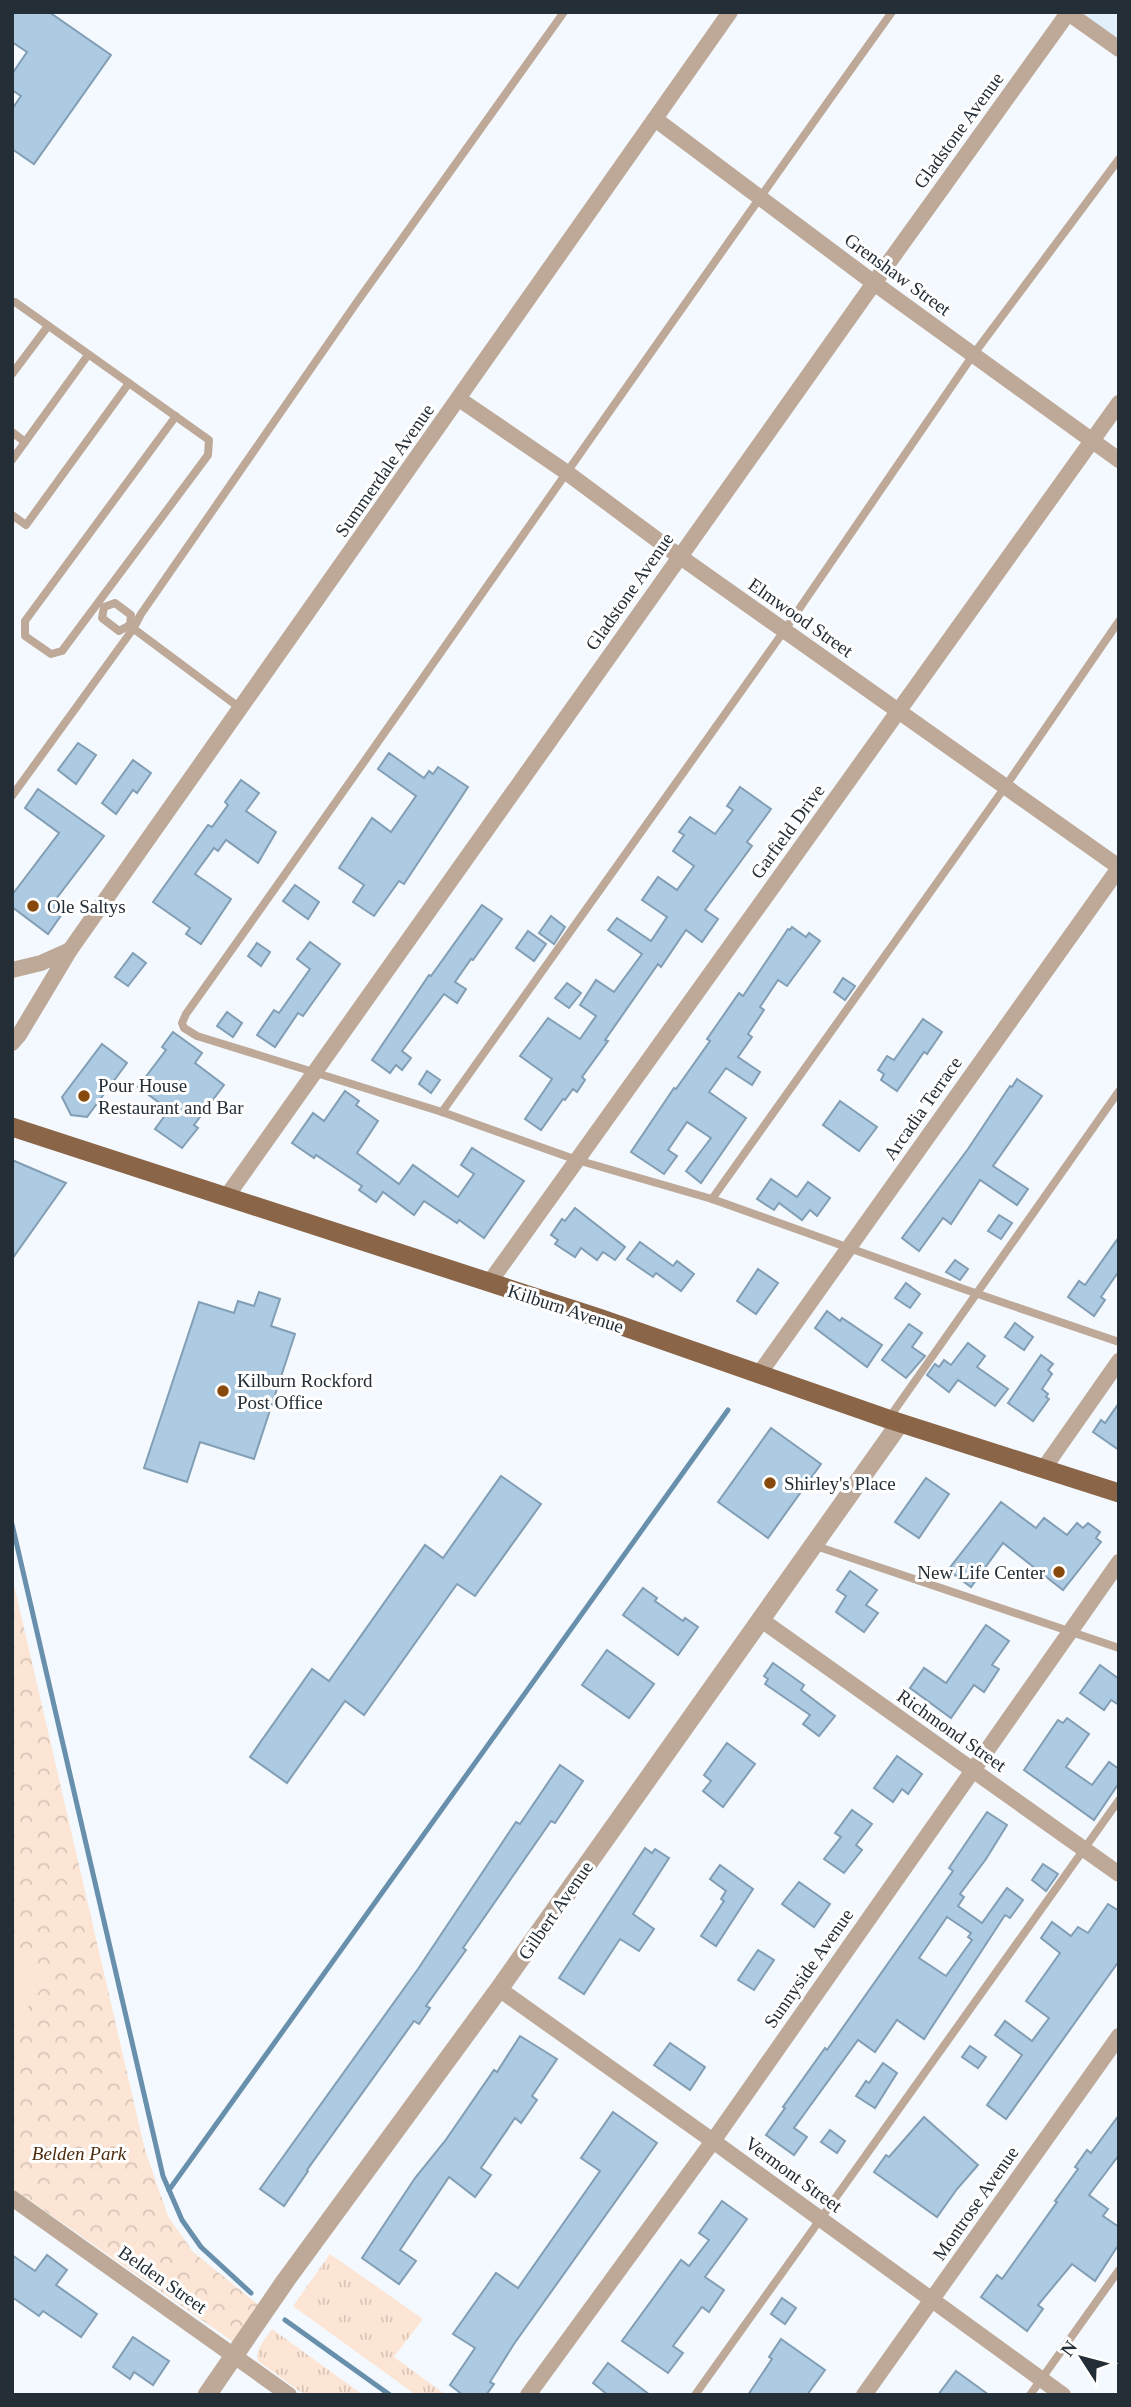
<svg xmlns="http://www.w3.org/2000/svg" width="1131" height="2407" font-family="Georgia,serif">
  <defs>
    <pattern id="grass-tufts" width="24" height="20" patternUnits="userSpaceOnUse" patternTransform="scale(1.75)"><rect width="24" height="20" fill="#fce5d4"/><path d="M3 7l-1-3M5 7V3M7 7l1-3M15 17l-1-3M17 17v-4M19 17l1-3" fill="none" stroke="#d8c5b7"/></pattern>
    <pattern id="park-crowns" width="20" height="18" patternUnits="userSpaceOnUse" patternTransform="scale(1.75)"><rect width="20" height="18" fill="#fce5d4"/><path d="M2 6a3 3 0 1 1 6 0M12 15a3 3 0 1 1 6 0" fill="none" stroke="#d8c5b7"/></pattern>
  </defs>
  <rect width="100%" height="100%" fill="#f3f9fe"/>
  <polygon fill="#e2f0fc" points="1079,12 1119,12 1119,41"/>
  <g fill="url(#grass-tufts)">
    <polygon points="330,2254 423,2319 394,2357 446,2395 416,2395 293,2306"/>
    <path d="M272 2329 363 2395H305L258 2361C255 2349 265 2339 272 2329Z"/>
  </g>
  <polygon fill="url(#park-crowns)" points="12,1576 145,2150 168,2216 193,2252 260,2306 235,2343 12,2188"/>
  <polygon fill="#fce5d4" points="12,1960 45,1984 18,2020 12,2016"/>
  <g fill="none" stroke-linecap="round" stroke-linejoin="round">
    <g stroke="#688fac" stroke-width="5">
      <polyline points="12,1524 163,2176 182,2220 201,2247 251,2293"/>
      <polyline points="169,2190 728,1410"/>
      <polyline points="285,2320 390,2395"/>
    </g>
  </g>
  <g fill="#accae1" stroke="#829eb5" stroke-width="2" fill-rule="evenodd">
    <polygon points="12,12 49,12 111,55 34,164 12,149 12,109 21,96 12,90 12,74 27,52 12,42"/>
    <polygon points="78,743 96,755 76,784 58,770"/>
    <polygon points="389,753 424,778 429,771 433,774 438,767 468,787 404,884 399,881 374,916 353,902 364,885 339,868 372,818 391,832 416,796 378,769"/>
    <polygon points="133,760 151,773 137,793 133,790 116,814 102,803"/>
    <polygon points="241,780 259,793 246,811 276,832 258,863 226,840 218,851 214,848 195,874 231,899 201,944 186,934 190,928 153,902 208,825 212,827 228,805 225,802"/>
    <polygon points="740,787 771,809 747,842 752,846 705,910 718,919 702,942 686,930 661,967 658,964 605,1040 608,1041 582,1077 585,1080 577,1092 573,1089 565,1100 563,1099 541,1130 525,1119 552,1079 520,1056 548,1018 580,1039 596,1016 580,1005 596,980 614,992 642,954 608,930 617,918 651,941 667,917 642,900 658,877 677,890 694,866 673,851 684,835 679,832 690,817 715,834 733,810 727,806"/>
    <polygon points="38,789 104,836 56,899 67,907 48,934 12,907 12,895 59,833 25,808"/>
    <polygon points="295,885 319,902 308,919 283,901"/>
    <polygon points="482,905 502,919 473,960 471,959 455,982 466,989 457,1003 444,994 402,1051 411,1058 402,1070 396,1065 390,1073 372,1060 429,975 431,976"/>
    <polygon points="551,916 565,927 554,944 539,933"/>
    <polygon points="792,927 806,937 809,933 820,941 787,986 778,980 760,1007 764,1010 748,1034 752,1037 738,1057 760,1072 752,1085 726,1068 709,1092 746,1118 701,1183 686,1171 711,1138 687,1122 668,1150 677,1156 664,1174 631,1152 674,1088 676,1089 710,1041 707,1039 739,993 743,996 788,929 790,930"/>
    <polygon points="528,931 546,944 534,961 516,948"/>
    <polygon points="310,942 340,964 303,1016 298,1013 275,1047 257,1035 274,1010 279,1013 310,969 297,959"/>
    <polygon points="257,943 270,952 261,966 248,956"/>
    <polygon points="133,953 146,963 128,986 115,977"/>
    <polygon points="843,978 855,986 845,1000 834,992"/>
    <polygon points="567,983 581,993 569,1008 555,998"/>
    <polygon points="227,1012 242,1023 233,1037 217,1026"/>
    <polygon points="923,1019 942,1032 927,1054 924,1052 897,1091 881,1080 884,1074 878,1070 887,1056 894,1060"/>
    <polygon points="173,1032 202,1053 195,1063 224,1085 194,1125 198,1128 182,1148 155,1129 169,1110 138,1087 166,1050 162,1047"/>
    <polygon points="102,1044 127,1063 87,1117 71,1115 62,1097"/>
    <polygon points="427,1071 440,1080 431,1093 419,1084"/>
    <polygon points="1017,1079 1042,1096 993,1166 1028,1189 1017,1205 980,1180 951,1224 943,1218 919,1251 902,1238 968,1149 1010,1086 1012,1087"/>
    <polygon points="345,1091 359,1101 356,1105 378,1121 357,1153 399,1184 413,1165 458,1197 474,1174 461,1165 472,1148 524,1181 484,1238 459,1220 457,1223 424,1201 414,1215 383,1192 376,1202 359,1190 362,1186 316,1155 314,1158 292,1143 313,1113 324,1121"/>
    <polygon points="840,1101 877,1127 859,1151 823,1125"/>
    <polygon points="12,1160 66,1183 12,1259"/>
    <polygon points="771,1179 797,1197 808,1182 830,1198 817,1216 810,1210 802,1220 779,1203 774,1210 757,1199"/>
    <polygon points="575,1208 625,1247 615,1260 603,1252 597,1260 581,1248 575,1257 555,1244 558,1240 551,1235 562,1219 565,1221"/>
    <polygon points="999,1215 1012,1223 1001,1239 988,1231"/>
    <polygon points="1119,1237 1119,1271 1101,1297 1105,1300 1094,1316 1068,1297 1079,1281 1085,1285"/>
    <polygon points="640,1242 673,1266 677,1261 694,1274 681,1291 656,1273 653,1277 627,1259"/>
    <polygon points="955,1260 968,1269 960,1280 946,1272"/>
    <polygon points="758,1269 778,1283 756,1314 737,1301"/>
    <polygon points="906,1283 920,1294 910,1308 895,1298"/>
    <polygon points="259,1292 280,1299 271,1326 295,1334 254,1459 200,1442 187,1482 144,1468 199,1302 234,1313 238,1301 254,1306"/>
    <polygon points="827,1311 840,1321 842,1318 882,1345 867,1367 815,1328"/>
    <polygon points="1015,1323 1033,1337 1024,1350 1005,1337"/>
    <polygon points="909,1324 922,1333 912,1347 925,1356 906,1378 882,1360"/>
    <polygon points="968,1343 985,1356 977,1367 1008,1389 995,1406 958,1380 949,1392 927,1375 935,1364 939,1367 944,1360 951,1365"/>
    <polygon points="1041,1355 1053,1364 1048,1370 1052,1374 1042,1389 1048,1394 1046,1397 1049,1399 1033,1421 1008,1403"/>
    <polygon points="1119,1403 1119,1450 1093,1432 1101,1420 1105,1423"/>
    <polygon points="771,1428 821,1464 768,1538 718,1502"/>
    <polygon points="501,1476 541,1504 475,1596 457,1584 364,1715 345,1701 287,1783 250,1757 312,1669 329,1681 425,1545 443,1558"/>
    <polygon points="926,1478 949,1494 919,1538 895,1522"/>
    <polygon points="1001,1502 1036,1528 1044,1518 1067,1535 1077,1523 1083,1528 1088,1523 1100,1532 1096,1538 1101,1542 1063,1590 1003,1543 971,1587 948,1570"/>
    <polygon points="850,1571 877,1590 866,1605 878,1613 864,1632 836,1612 846,1596 837,1590"/>
    <polygon points="643,1588 657,1598 655,1601 683,1621 685,1618 698,1627 678,1655 623,1615"/>
    <polygon points="986,1625 1009,1641 992,1665 999,1669 984,1692 974,1685 951,1718 910,1688 924,1668 946,1683"/>
    <polygon points="607,1650 654,1684 629,1718 582,1685"/>
    <polygon points="773,1663 804,1685 801,1690 835,1716 819,1736 803,1724 810,1715 765,1684 768,1679 764,1676"/>
    <polygon points="1100,1665 1119,1679 1119,1705 1111,1700 1104,1710 1080,1693"/>
    <polygon points="1067,1718 1089,1734 1066,1767 1092,1785 1109,1762 1119,1769 1119,1783 1094,1820 1024,1770 1058,1720 1063,1723"/>
    <polygon points="727,1743 755,1764 723,1807 703,1791 711,1781 704,1775"/>
    <polygon points="897,1756 922,1774 908,1794 902,1789 893,1802 874,1788"/>
    <polygon points="560,1765 583,1781 555,1823 551,1821 463,1948 466,1950 426,2006 430,2008 419,2024 414,2021 307,2170 308,2171 284,2206 260,2189 418,1969 516,1822 520,1824"/>
    <polygon points="852,1810 872,1824 856,1845 862,1850 844,1873 824,1859 841,1837 835,1833"/>
    <path d="M987 1812 1007 1825 986 1859 960 1894 964 1897 958 1906 982 1923 1007 1888 1023 1900 1010 1918 1005 1915 924 2039 897 2020 875 2052 858 2040 794 2128 807 2137 794 2155 766 2135 785 2108 783 2107 825 2048 827 2050 953 1871 949 1868ZM947 1917 971 1933 968 1937 972 1940 946 1976 919 1958Z"/>
    <polygon points="645,1848 652,1853 655,1849 669,1858 633,1914 654,1929 639,1951 620,1939 584,1994 559,1978"/>
    <polygon points="1043,1864 1058,1874 1046,1891 1032,1880"/>
    <polygon points="720,1865 753,1889 716,1946 701,1936 724,1901 721,1899 726,1891 710,1879"/>
    <polygon points="799,1882 830,1904 814,1927 782,1904"/>
    <polygon points="1108,1904 1119,1911 1119,1961 1006,2119 987,2105 1022,2055 995,2035 1005,2021 1032,2041 1049,2018 1026,2001 1060,1953 1041,1938 1052,1922 1071,1936 1078,1927 1088,1933"/>
    <polygon points="758,1950 774,1960 754,1990 738,1980"/>
    <polygon points="520,2036 557,2059 532,2096 537,2100 521,2123 515,2118 481,2168 491,2175 475,2197 449,2177 400,2250 416,2261 399,2284 362,2258 415,2178 445,2141 494,2070 497,2072"/>
    <polygon points="670,2043 705,2067 690,2090 654,2065"/>
    <polygon points="970,2046 986,2057 978,2068 962,2057"/>
    <polygon points="883,2063 897,2073 875,2108 856,2096 866,2081 869,2083"/>
    <polygon points="613,2112 657,2143 514,2344 490,2382 494,2384 486,2395 463,2395 450,2385 475,2348 453,2334 496,2273 518,2288 600,2171 581,2158"/>
    <polygon points="1119,2115 1119,2155 1089,2195 1108,2209 1103,2216 1119,2227 1119,2244 1095,2281 1072,2264 1038,2305 1043,2309 1027,2331 981,2297 997,2275 1002,2279 1057,2202 1055,2201 1078,2169 1075,2167 1087,2150 1091,2153"/>
    <polygon points="924,2117 978,2165 957,2189 937,2217 874,2172 886,2155 889,2157"/>
    <polygon points="830,2130 845,2141 837,2153 821,2142"/>
    <polygon points="722,2201 747,2219 705,2277 724,2290 709,2312 702,2307 673,2346 683,2353 668,2373 622,2341 681,2260 689,2266 709,2240 699,2233"/>
    <polygon points="12,2255 35,2271 47,2255 67,2270 56,2285 97,2314 81,2337 43,2311 39,2316 12,2297"/>
    <polygon points="782,2298 796,2308 785,2324 771,2314"/>
    <polygon points="133,2337 169,2361 153,2385 134,2372 130,2379 113,2367"/>
    <polygon points="781,2339 825,2370 807,2395 748,2395 772,2359 769,2357"/>
    <polygon points="608,2363 650,2395 608,2395 593,2383"/>
    <polygon points="956,2371 989,2395 938,2395"/>
  </g>
  <g fill="none" stroke-linecap="round" stroke-linejoin="round">
    <g stroke="#bea898" stroke-width="8">
      <path d="M892 12C654 344 423 681 186 1014L182 1023 184 1028 197 1036 442 1112 577 1160 712 1199 975 1293 1119 1342"/>
      <polyline points="12,303 15,302 209,440 208,455 62,651 51,654 25,636 25,621 176,416"/>
      <polyline points="12,374 48,326"/>
      <polyline points="12,432 25,442"/>
      <polyline points="12,460 88,355"/>
      <polyline points="12,515 26,525 129,383"/>
      <polyline points="104,607 102,618 119,631 130,625"/>
      <polyline points="104,607 115,603 131,615 130,625"/>
      <polyline points="130,626 240,708"/>
      <polyline points="12,796 133,629 141,614 357,302 564,12"/>
      <polyline points="442,1112 784,631 973,355 1119,159"/>
      <polyline points="712,1199 1005,787 1119,621"/>
      <polyline points="889,1418 1119,1091"/>
      <polyline points="813,1545 1119,1648"/>
      <polyline points="695,2395 1119,1800"/>
      <polyline points="1030,2395 1119,2270"/>
    </g>
    <g stroke="#bea898" stroke-width="16">
      <polyline points="1067,12 1119,49"/>
      <polyline points="655,119 874,283 1119,460"/>
      <polyline points="459,399 566,472 679,556 1119,867"/>
      <polyline points="12,970 41,963 70,950"/>
      <polyline points="12,1043 19,1035 70,950 730,12"/>
      <polyline points="227,1196 874,283 1068,13"/>
      <polyline points="489,1283 1119,403"/>
      <polyline points="759,1374 1119,868"/>
      <polyline points="1044,1468 1119,1361"/>
      <polyline points="760,1619 1119,1874"/>
      <polyline points="499,1989 713,2141 1063,2395"/>
      <polyline points="12,2198 289,2395"/>
      <polyline points="528,2395 713,2141 1119,1562"/>
      <polyline points="864,2395 1119,2036"/>
    </g>
    <polyline stroke="#bea898" stroke-width="19" points="207,2395 286,2280 499,1989 900,1423"/>
    <polyline stroke="#8b6548" stroke-width="19" points="12,1127 599,1318 888,1419 1119,1493"/>
  </g>
  <g fill="#884a0c" stroke="#fff" stroke-width="2.5">
    <circle cx="33" cy="906" r="7"/>
    <circle cx="84" cy="1096" r="7"/>
    <circle cx="223" cy="1391" r="7"/>
    <circle cx="770" cy="1483" r="7"/>
    <circle cx="1059" cy="1572" r="7"/>
  </g>
  <g text-anchor="middle" stroke-width="6" stroke-linejoin="round" paint-order="stroke">
    <g font-size="19" fill="#232e37" stroke="#fff">
      <text transform="translate(958 130) rotate(-54)" y="7">Gladstone Avenue</text>
      <text transform="translate(898 274) rotate(36)" y="7">Grenshaw Street</text>
      <text transform="translate(384 470) rotate(-55)" y="7">Summerdale Avenue</text>
      <text transform="translate(629 591) rotate(-55)" y="7">Gladstone Avenue</text>
      <text transform="translate(801 617) rotate(35)" y="7">Elmwood Street</text>
      <text transform="translate(787 831) rotate(-54)" y="7">Garfield Drive</text>
      <text transform="translate(922 1108) rotate(-55)" y="7">Arcadia Terrace</text>
      <text transform="translate(566 1308) rotate(18)" y="7">Kilburn Avenue</text>
      <text transform="translate(952 1730) rotate(35)" y="7">Richmond Street</text>
      <text transform="translate(555 1910) rotate(-55)" y="7">Gilbert Avenue</text>
      <text transform="translate(808 1968) rotate(-55)" y="7">Sunnyside Avenue</text>
      <text transform="translate(794 2174) rotate(36)" y="7">Vermont Street</text>
      <text transform="translate(975 2203) rotate(-55)" y="7">Montrose Avenue</text>
      <text transform="translate(163 2279) rotate(35)" y="7">Belden Street</text>
    </g>
    <g font-size="19" fill="#232e37" stroke="#fff" text-anchor="start">
      <text x="47" y="913">Ole Saltys</text>
      <text x="98" y="1092">Pour House<tspan x="98" dy="22">Restaurant and Bar</tspan></text>
      <text x="237" y="1387">Kilburn Rockford<tspan x="237" dy="22">Post Office</tspan></text>
      <text x="784" y="1490">Shirley's Place</text>
      <text x="1045" y="1579" text-anchor="end">New Life Center</text>
    </g>
    <g font-size="19" font-style="italic" fill="#4c2b0e" stroke="#fff">
      <text x="79" y="2160">Belden Park</text>
    </g>
  </g>
  <rect width="1131" height="2407" fill="none" stroke="#232e37" stroke-width="28"/>
  <g transform="translate(1082 2358) rotate(306)" stroke="#ffffff" stroke-width="5" paint-order="stroke">
  <path d="M0-5L12 26L0 18L-12 26Z" fill="#232e37"/>
  <text y="-10" font-size="19" font-weight="bold" text-anchor="middle" fill="#232e37">N</text>
  </g>
</svg>
